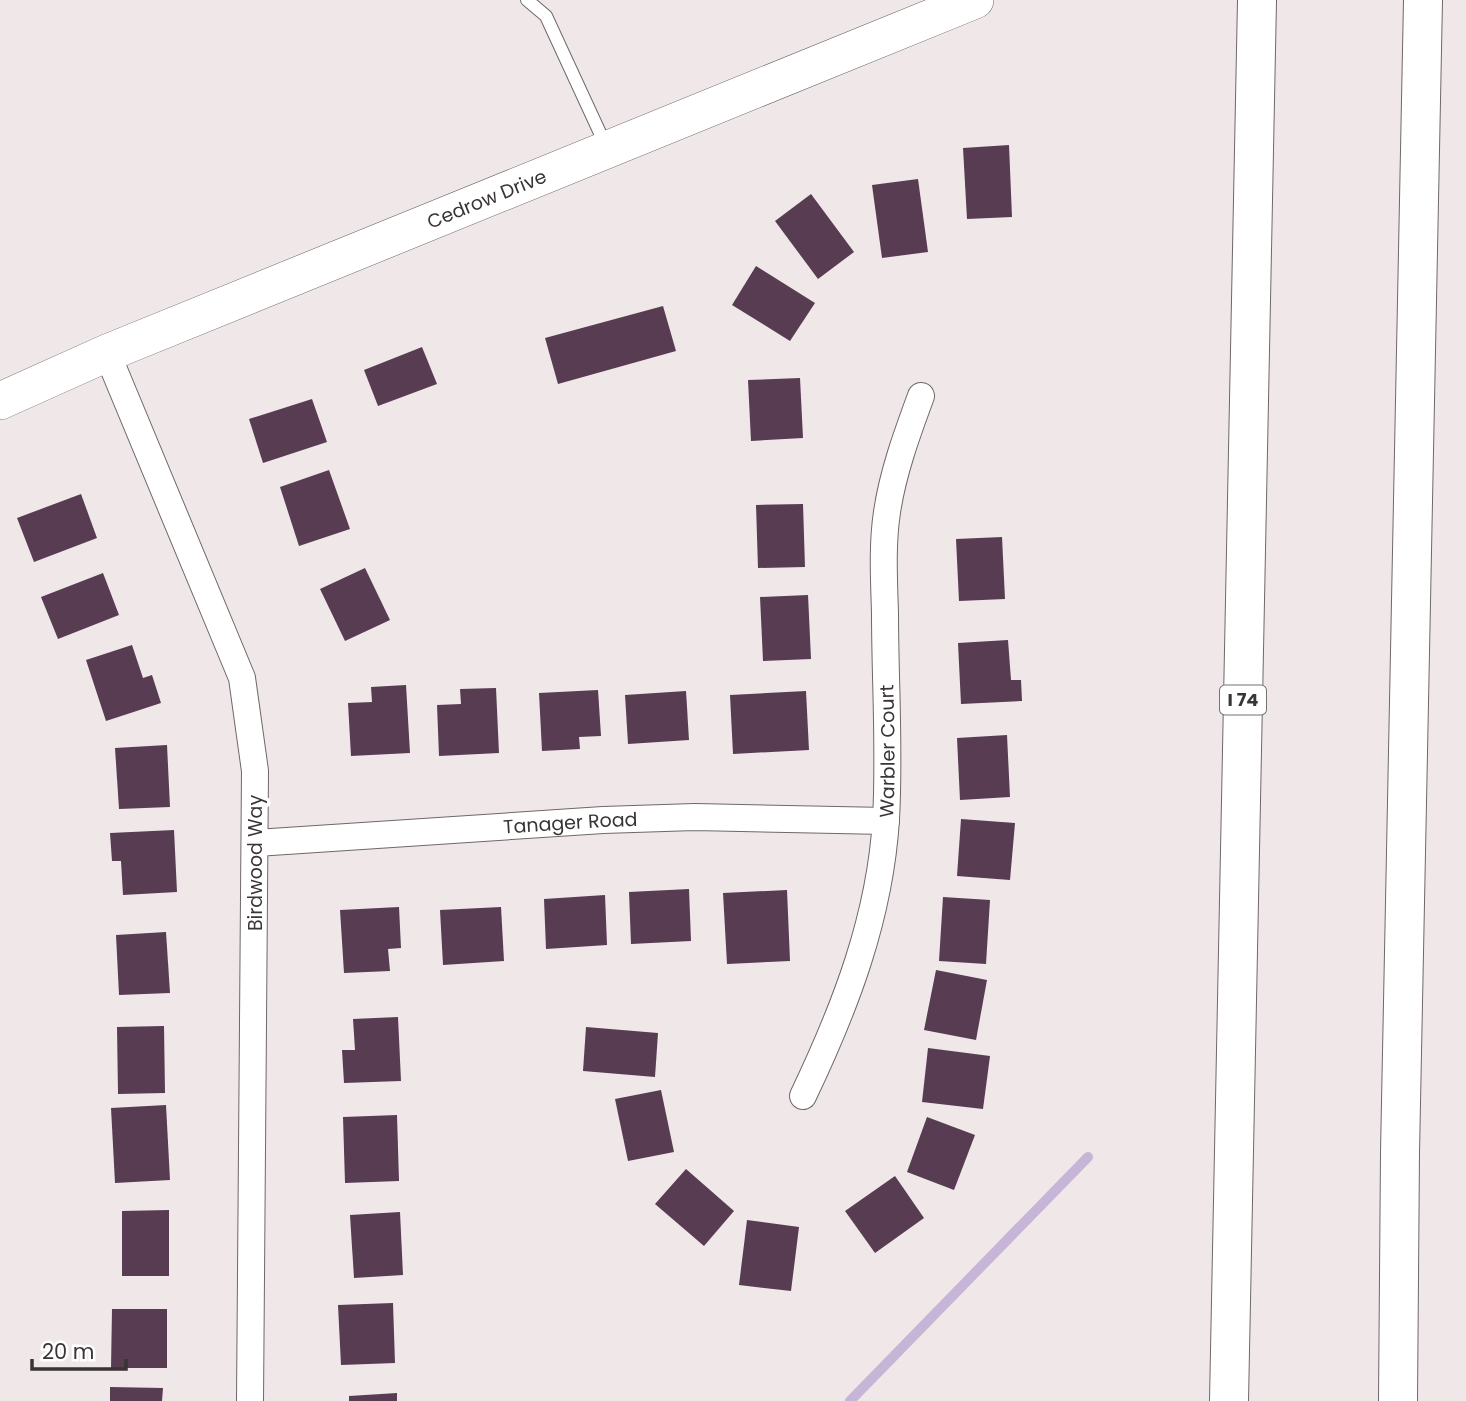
<svg xmlns="http://www.w3.org/2000/svg" width="1466" height="1401" font-family="Poppins,sans-serif">
  <rect width="100%" height="100%" fill="#f0e7e9"/>
  <g fill="none" stroke-linecap="round" stroke-linejoin="round">
    <polyline stroke="#c6b5d7" stroke-width="10" points="850,1401 1088,1157"/>
  </g>
  <g fill="#573c52">
    <polygon points="1009,145 1012,217 967,219 963,148"/>
    <polygon points="918,179 928,252 882,258 872,185"/>
    <polygon points="811,194 854,252 818,279 775,221"/>
    <polygon points="756,266 815,303 790,341 732,305"/>
    <polygon points="663,306 676,351 558,384 545,338"/>
    <polygon points="422,347 437,384 378,406 364,370"/>
    <polygon points="800,378 803,438 751,441 748,380"/>
    <polygon points="312,399 327,442 263,463 249,419"/>
    <polygon points="329,470 350,529 299,546 280,487"/>
    <polygon points="81,494 97,538 34,562 17,518"/>
    <polygon points="803,504 805,567 758,568 756,505"/>
    <polygon points="1002,537 1005,599 959,601 956,539"/>
    <polygon points="365,568 390,620 345,641 320,589"/>
    <polygon points="103,573 119,615 58,639 41,597"/>
    <polygon points="808,595 811,659 763,661 760,597"/>
    <polygon points="1008,640 1011,680 1021,680 1022,701 961,704 958,643"/>
    <polygon points="132,645 143,678 152,675 161,703 106,721 86,660"/>
    <polygon points="406,685 410,753 351,756 348,703 372,702 371,687"/>
    <polygon points="496,688 499,753 439,756 437,705 461,704 460,689"/>
    <polygon points="598,690 601,736 579,737 580,749 542,751 539,693"/>
    <polygon points="686,691 689,740 628,744 625,695"/>
    <polygon points="806,691 809,750 733,754 730,695"/>
    <polygon points="1007,735 1010,797 960,800 957,738"/>
    <polygon points="167,745 170,807 119,809 115,748"/>
    <polygon points="961,819 1015,823 1010,880 957,876"/>
    <polygon points="174,830 177,892 123,895 121,861 112,861 110,833"/>
    <polygon points="689,889 691,941 631,944 629,892"/>
    <polygon points="787,890 790,961 727,964 723,893"/>
    <polygon points="605,895 607,945 546,949 544,899"/>
    <polygon points="943,897 990,900 986,964 939,961"/>
    <polygon points="399,907 401,948 388,949 390,971 344,973 340,910"/>
    <polygon points="501,907 504,961 443,965 440,910"/>
    <polygon points="166,932 170,993 119,995 116,935"/>
    <polygon points="936,970 987,980 976,1040 924,1030"/>
    <polygon points="398,1017 401,1081 344,1083 342,1050 355,1050 353,1019"/>
    <polygon points="164,1026 165,1093 118,1094 117,1027"/>
    <polygon points="586,1027 658,1033 655,1077 583,1071"/>
    <polygon points="928,1048 990,1056 983,1109 922,1102"/>
    <polygon points="661,1090 674,1152 628,1161 615,1099"/>
    <polygon points="166,1105 170,1180 115,1183 111,1108"/>
    <polygon points="397,1115 399,1181 345,1183 343,1117"/>
    <polygon points="927,1117 975,1135 954,1190 907,1172"/>
    <polygon points="686,1169 734,1211 704,1246 655,1204"/>
    <polygon points="895,1176 924,1218 875,1253 845,1211"/>
    <polygon points="169,1210 169,1276 122,1276 122,1211"/>
    <polygon points="400,1212 403,1275 354,1278 350,1215"/>
    <polygon points="747,1220 799,1227 791,1291 739,1285"/>
    <polygon points="393,1303 395,1363 341,1365 338,1305"/>
    <polygon points="112,1309 167,1309 167,1368 111,1368"/>
    <polygon points="110,1387 163,1388 162,1401 110,1401"/>
    <polygon points="397,1393 397,1401 349,1401 349,1396"/>
  </g>
  <g fill="none" stroke-linecap="round" stroke-linejoin="round">
    <defs>
      <polyline id="lane" points="527,0 546,16 606,146"/>
      <g id="street">
        <polyline points="107,353 242,678 255,771 250,1401"/>
        <path id="s1" d="M256 843 603 820 695 817 886 821"/>
        <path id="s2" d="M803 1096C845 1008 880 918 886 819 890 751 885 681 885 613 884 580 882 545 887 512 893 472 907 434 921 396"/>
      </g>
      <g id="secondary">
        <path id="s3" d="M0 401 107 353 975 0"/>
      </g>
      <g id="highway">
        <polyline points="1229,1401 1257,0"/>
        <polyline points="1398,1401 1400,1153 1423,0"/>
      </g>
    </defs>
    <use href="#lane" stroke="#6f6769" stroke-width="14"/>
    <use href="#street" stroke="#6f6769" stroke-width="28"/>
    <use href="#secondary" stroke="#6f6769" stroke-width="38"/>
    <use href="#highway" stroke="#6f6769" stroke-width="40"/>
    <use href="#lane" stroke="#fff" stroke-width="12"/>
    <use href="#street" stroke="#fff" stroke-width="26"/>
    <use href="#secondary" stroke="#fff" stroke-width="37"/>
    <use href="#highway" stroke="#fff" stroke-width="38"/>
  </g>
  <g text-anchor="middle" stroke-width="7" stroke-linejoin="round" paint-order="stroke">
    <rect fill="#fff" stroke="#747272" stroke-width="2" x="1220" y="685.5" width="46" height="29" rx="5"/>
    <g font-size="18" font-weight="bold" fill="#393536">
      <text x="1243" y="706">I 74</text>
    </g>
    <g font-size="19" fill="#393536" stroke="#fff">
      <text dy="7" stroke="none"><textPath href="#s3" startOffset="527">Cedrow Drive</textPath></text>
      <text dy="7" stroke="none"><textPath href="#s2" startOffset="359">Warbler Court</textPath></text>
      <text dy="7" stroke="none"><textPath href="#s1" startOffset="315">Tanager Road</textPath></text>
      <text transform="translate(255 863) rotate(-90)" y="7">Birdwood Way</text>
    </g>
  </g>
  <path d="M32 1359v10h94v-10" fill="none" stroke="#393536" stroke-width="3.5"/>
  <text x="42" y="1359" font-size="21" fill="#393536" stroke="#ffffff" stroke-width="5" paint-order="stroke">20 m</text>
</svg>
